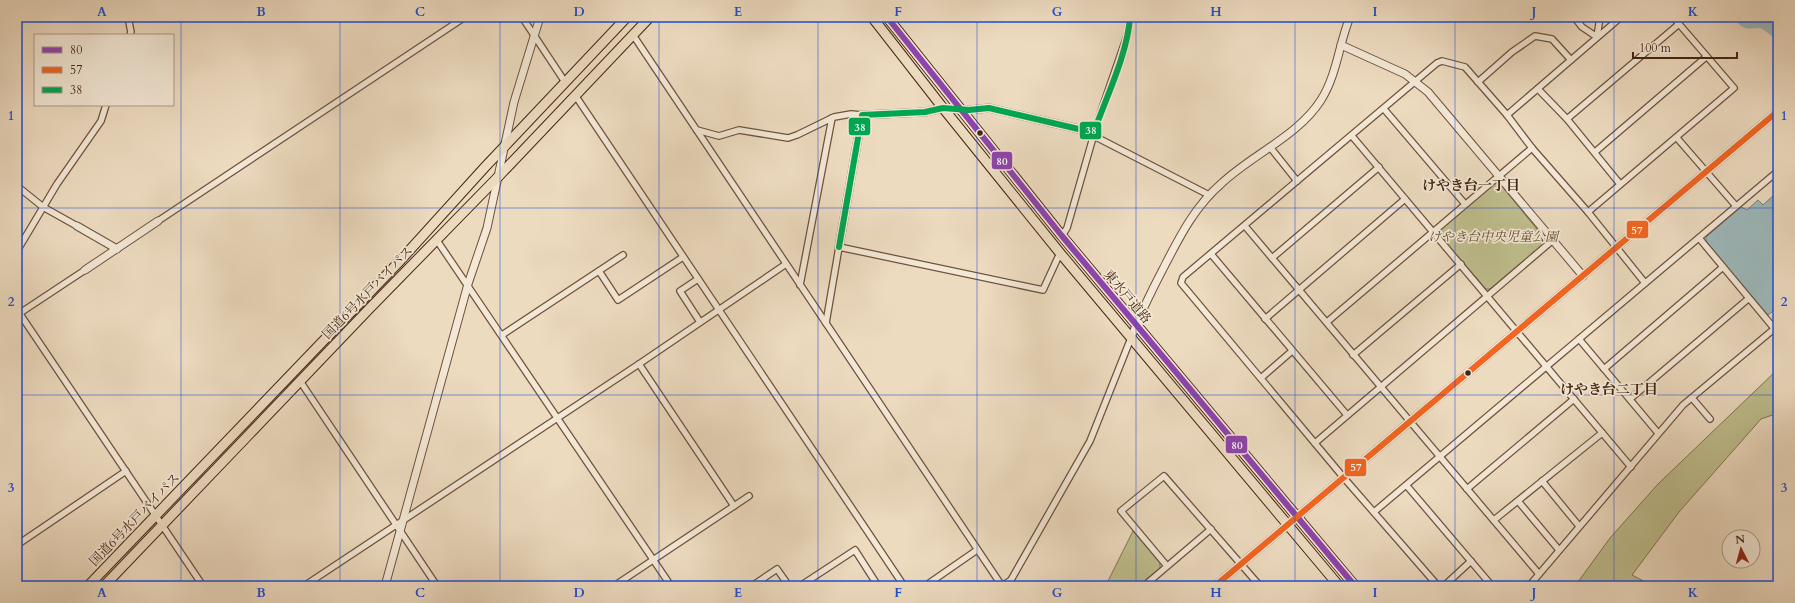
<svg xmlns="http://www.w3.org/2000/svg" width="1795" height="603" font-family="Cardo,'Noto Serif JP',serif">
  <rect width="100%" height="100%" fill="#eddbc0"/>
  <filter id="stains"><feTurbulence type="fractalNoise" baseFrequency=".005" numOctaves="4"/><feColorMatrix values="0 0 0 0 .2 0 0 0 0 .09 0 0 0 0 .02 0 0 0 .5 -.17"/></filter>
  <radialGradient id="worn" r=".72"><stop offset=".6" stop-color="#630" stop-opacity="0"/><stop offset="1" stop-color="#630" stop-opacity=".3"/></radialGradient>
  <g fill="#bfbe8e" stroke="#827250">
    <polygon points="1495,183 1500,184 1545,239 1545,244 1490,289 1486,289 1440,236 1440,229"/>
    <polygon points="1778,369 1778,413 1761,419 1679,512 1632,575 1653,586 1575,586 1610,538 1658,484"/>
    <polygon points="1133,531 1160,563 1160,568 1138,586 1114,586 1107,583"/>
  </g>
  <polygon fill="#9db9bc" stroke="#797e78" points="1774,195 1778,199 1778,307 1768,315 1706,242 1706,237 1741,207 1747,210 1758,200 1763,205"/>
  <g fill="none" stroke-linecap="round" stroke-linejoin="round">
    <path stroke="#9db9bc" stroke-width="12" d="M1741 17C1747 28 1756 19 1764 23 1769 26 1774 30 1778 33"/>
    <defs>
      <g id="minor">
        <polyline points="128,17 131,32 130,35"/>
        <polyline points="522,17 565,82"/>
        <polyline points="1574,17 1582,27 1597,37 1600,17"/>
        <polyline points="633,35 1002,586 1011,580 1090,441 1131,338"/>
        <polyline points="1478,82 1512,52 1535,36 1552,39 1571,60"/>
        <polyline points="1538,89 1567,119 1620,184"/>
        <polyline points="575,95 904,586"/>
        <polyline points="1384,109 1465,204"/>
        <polyline points="1507,115 1621,17"/>
        <polyline points="1567,119 1679,24"/>
        <polyline points="697,130 719,136 739,130 788,138 797,135 834,117 851,114 862,115"/>
        <polyline points="1087,131 1093,130 1096,126 1128,33 1130,17"/>
        <polyline points="1094,136 1209,195"/>
        <polyline points="1352,136 1631,467"/>
        <polyline points="1677,138 1736,206"/>
        <polyline points="1270,147 1297,181"/>
        <polyline points="1595,152 1706,57"/>
        <polyline points="17,186 43,207 77,226"/>
        <polyline points="1588,212 1734,88 1673,17"/>
        <polyline points="158,221 465,17"/>
        <polyline points="1245,226 1539,574"/>
        <polyline points="1062,236 1067,228 1094,134"/>
        <polyline points="1699,238 1778,333"/>
        <polyline points="436,239 671,586"/>
        <polyline points="17,251 57,184 101,121 106,105"/>
        <polyline points="1211,254 1347,415"/>
        <polyline points="1272,258 1379,167"/>
        <polyline points="599,271 618,300 683,257"/>
        <polyline points="698,279 680,291 700,322"/>
        <polyline points="800,285 832,118"/>
        <polyline points="20,314 203,586"/>
        <polyline points="17,315 85,270"/>
        <polyline points="1265,319 1405,199"/>
        <polyline points="1327,322 1532,148"/>
        <polyline points="826,323 839,247 1043,290 1060,253"/>
        <polyline points="502,335 623,255"/>
        <polyline points="1579,339 1658,433"/>
        <polyline points="1353,355 1461,264"/>
        <polyline points="639,364 734,506"/>
        <polyline points="1604,369 1723,267"/>
        <polyline points="1261,378 1292,351"/>
        <polyline points="300,381 437,586"/>
        <polyline points="1692,398 1710,419"/>
        <polyline points="1630,399 1748,299"/>
        <polyline points="1315,443 1553,240"/>
        <polyline points="1542,481 1579,526"/>
        <polyline points="1407,486 1492,586"/>
        <polyline points="1467,489 1574,399"/>
        <polyline points="1518,501 1559,550"/>
        <polyline points="1374,512 1778,171"/>
        <polyline points="1494,520 1602,433"/>
        <polyline points="17,545 126,471"/>
        <polyline points="1167,566 1121,511 1164,476 1260,586"/>
        <polyline points="304,586 639,364 786,264"/>
        <polyline points="614,586 749,496"/>
        <polyline points="752,586 777,569 789,586"/>
        <polyline points="800,586 855,550 878,586"/>
        <polyline points="925,586 977,550"/>
        <polyline points="1144,586 1211,529"/>
        <polyline points="1438,586 1344,478 1181,283 1183,277 1437,63 1442,61 1465,67 1507,115 1532,148 1588,212 1645,283"/>
        <polyline points="1444,586 1471,561"/>
        <polyline points="1529,586 1683,405 1774,329"/>
      </g>
      <g id="tertiary">
        <polyline points="1341,45 1405,74 1428,92 1583,276"/>
        <polyline points="77,226 117,249"/>
        <polyline points="839,247 862,115 925,112 943,108 969,110 989,108 1087,131"/>
        <polyline points="85,270 158,221"/>
        <path d="M1131 338C1140 314 1152 290 1164 267 1180 236 1195 206 1222 183 1253 154 1298 136 1321 100 1337 75 1339 43 1350 17"/>
        <polyline points="385,586 468,284 487,228 514,102 540,17"/>
        <polyline points="1215,586 1778,111"/>
      </g>
      <g id="trunk">
        <polyline points="872,17 943,108 1060,253 1339,586"/>
        <polyline points="887,17 1062,236 1355,586"/>
        <polyline points="88,586 398,263 485,167 627,17"/>
        <polyline points="104,586 370,308 497,178 650,17"/>
      </g>
    </defs>
    <use href="#minor" stroke="#6e523d" stroke-width="8"/>
    <use href="#tertiary" stroke="#6e523d" stroke-width="9"/>
    <use href="#trunk" stroke="#442511" stroke-width="11"/>
    <use href="#minor" stroke="#f3e8d6" stroke-width="5.5"/>
    <use href="#tertiary" stroke="#f3e8d6" stroke-width="7"/>
    <use href="#trunk" stroke="#eddbc0" stroke-width="9"/>
    <defs>
      <polyline id="bus-1" points="887,17 1062,236 1355,586"/>
      <polyline id="bus-2" points="1215,586 1778,111"/>
      <path id="bus-3" d="M839 247 862 115 925 112 943 108 969 110 989 108 1087 131 1093 130 1096 126C1108 94 1128 51 1130 17"/>
    </defs>
    <use href="#bus-1" stroke="#f3e8d6" stroke-width="9"/>
    <use href="#bus-2" stroke="#f3e8d6" stroke-width="9"/>
    <use href="#bus-3" stroke="#f3e8d6" stroke-width="9"/>
    <use href="#bus-1" stroke="#8e44ad" stroke-width="6"/>
    <use href="#bus-2" stroke="#f26522" stroke-width="6"/>
    <use href="#bus-3" stroke="#00a651" stroke-width="6"/>
  </g>
  <path fill="none" stroke="#1d4ed8" stroke-width="1" stroke-opacity="0.55" d="M181 17V586M340 17V586M500 17V586M659 17V586M818 17V586M977 17V586M1136 17V586M1295 17V586M1455 17V586M1614 17V586M17 208H1778M17 395H1778"/>
  <g fill="#442511" stroke="#f3e8d6" stroke-width="1.5">
    <circle cx="980" cy="133" r="3.5"/>
    <circle cx="1468" cy="373" r="3.5"/>
  </g>
  <g text-anchor="middle" stroke-width="3.5" stroke-linejoin="round" paint-order="stroke">
    <g font-size="13" font-style="italic" fill="#634b30" stroke="#f3e8d6">
      <text x="1493" y="241">けやき台中央児童公園</text>
    </g>
    <g font-size="13" fill="#442511" stroke="#f3e8d6">
      <text transform="translate(367 292) rotate(-46)" y="5">国道6号水戸バイパス</text>
      <text transform="translate(1128 296) rotate(50)" y="5">東水戸道路</text>
      <text transform="translate(134 519) rotate(-46)" y="5">国道6号水戸バイパス</text>
    </g>
    <g font-size="14" font-weight="bold" fill="#442511" stroke="#f3e8d6">
      <text x="1471" y="190">けやき台一丁目</text>
      <text x="1609" y="394">けやき台二丁目</text>
    </g>
  </g>
  <g stroke="#f3e8d6" stroke-width="1.5">
    <rect x="848" y="117" width="23" height="19" rx="4" fill="#00a651"/>
    <rect x="1079" y="121" width="23" height="19" rx="4" fill="#00a651"/>
    <rect x="991" y="151" width="22" height="19" rx="4" fill="#8e44ad"/>
    <rect x="1626" y="220" width="23" height="19" rx="4" fill="#f26522"/>
    <rect x="1225" y="435" width="23" height="19" rx="4" fill="#8e44ad"/>
    <rect x="1344" y="458" width="23" height="19" rx="4" fill="#f26522"/>
  </g>
  <g font-size="11" text-anchor="middle" font-weight="bold" fill="#fff">
    <text x="860" y="131">38</text>
    <text x="1091" y="134">38</text>
    <text x="1002" y="165">80</text>
    <text x="1637" y="234">57</text>
    <text x="1237" y="449">80</text>
    <text x="1356" y="471">57</text>
  </g>
  <rect width="1795" height="603" fill="none" stroke="#eddbc0" stroke-width="44"/>
  <rect x="34" y="34" width="140" height="72" fill="#f3e8d6" stroke="#ad9a87"/>
  <rect x="42" y="47" width="20" height="6" fill="#8e44ad" stroke="#ad9a87"/>
  <text x="70" y="54" font-size="12" fill="#442511">80</text>
  <rect x="42" y="67" width="20" height="6" fill="#f26522" stroke="#ad9a87"/>
  <text x="70" y="74" font-size="12" fill="#442511">57</text>
  <rect x="42" y="87" width="20" height="6" fill="#00a651" stroke="#ad9a87"/>
  <text x="70" y="94" font-size="12" fill="#442511">38</text>
  <g transform="translate(1741 549) rotate(354)"><circle r="19" fill="#f3e8d6" stroke="#ad9a87"/>
  <path d="M0-3L7 15L0 10L-7 15Z" fill="#8f2418"/>
  <text y="-6" font-size="11" font-weight="bold" text-anchor="middle" fill="#442511">N</text>
  </g>
  <path d="M1633 52v6h104v-6" fill="none" stroke="#442511" stroke-width="2"/>
  <text x="1639" y="52" font-size="12" fill="#442511" stroke="#f3e8d6" stroke-width="3" paint-order="stroke">100 m</text>
  <rect x="22" y="22" width="1751" height="559" fill="none" stroke="#1d4ed8" stroke-width="1.5"/>
  <g font-size="13" text-anchor="middle" font-weight="bold" fill="#1d4ed8">
    <text x="102" y="16">A</text>
    <text x="261" y="16">B</text>
    <text x="420" y="16">C</text>
    <text x="579" y="16">D</text>
    <text x="738" y="16">E</text>
    <text x="898" y="16">F</text>
    <text x="1057" y="16">G</text>
    <text x="1216" y="16">H</text>
    <text x="1375" y="16">I</text>
    <text x="1534" y="16">J</text>
    <text x="1693" y="16">K</text>
    <text x="11" y="120">1</text>
    <text x="1784" y="120">1</text>
    <text x="11" y="306">2</text>
    <text x="1784" y="306">2</text>
    <text x="11" y="492">3</text>
    <text x="1784" y="492">3</text>
    <text x="102" y="597">A</text>
    <text x="261" y="597">B</text>
    <text x="420" y="597">C</text>
    <text x="579" y="597">D</text>
    <text x="738" y="597">E</text>
    <text x="898" y="597">F</text>
    <text x="1057" y="597">G</text>
    <text x="1216" y="597">H</text>
    <text x="1375" y="597">I</text>
    <text x="1534" y="597">J</text>
    <text x="1693" y="597">K</text>
  </g>
  <rect width="100%" height="100%" filter="url(#stains)"/>
  <rect width="100%" height="100%" fill="url(#worn)"/>
</svg>
